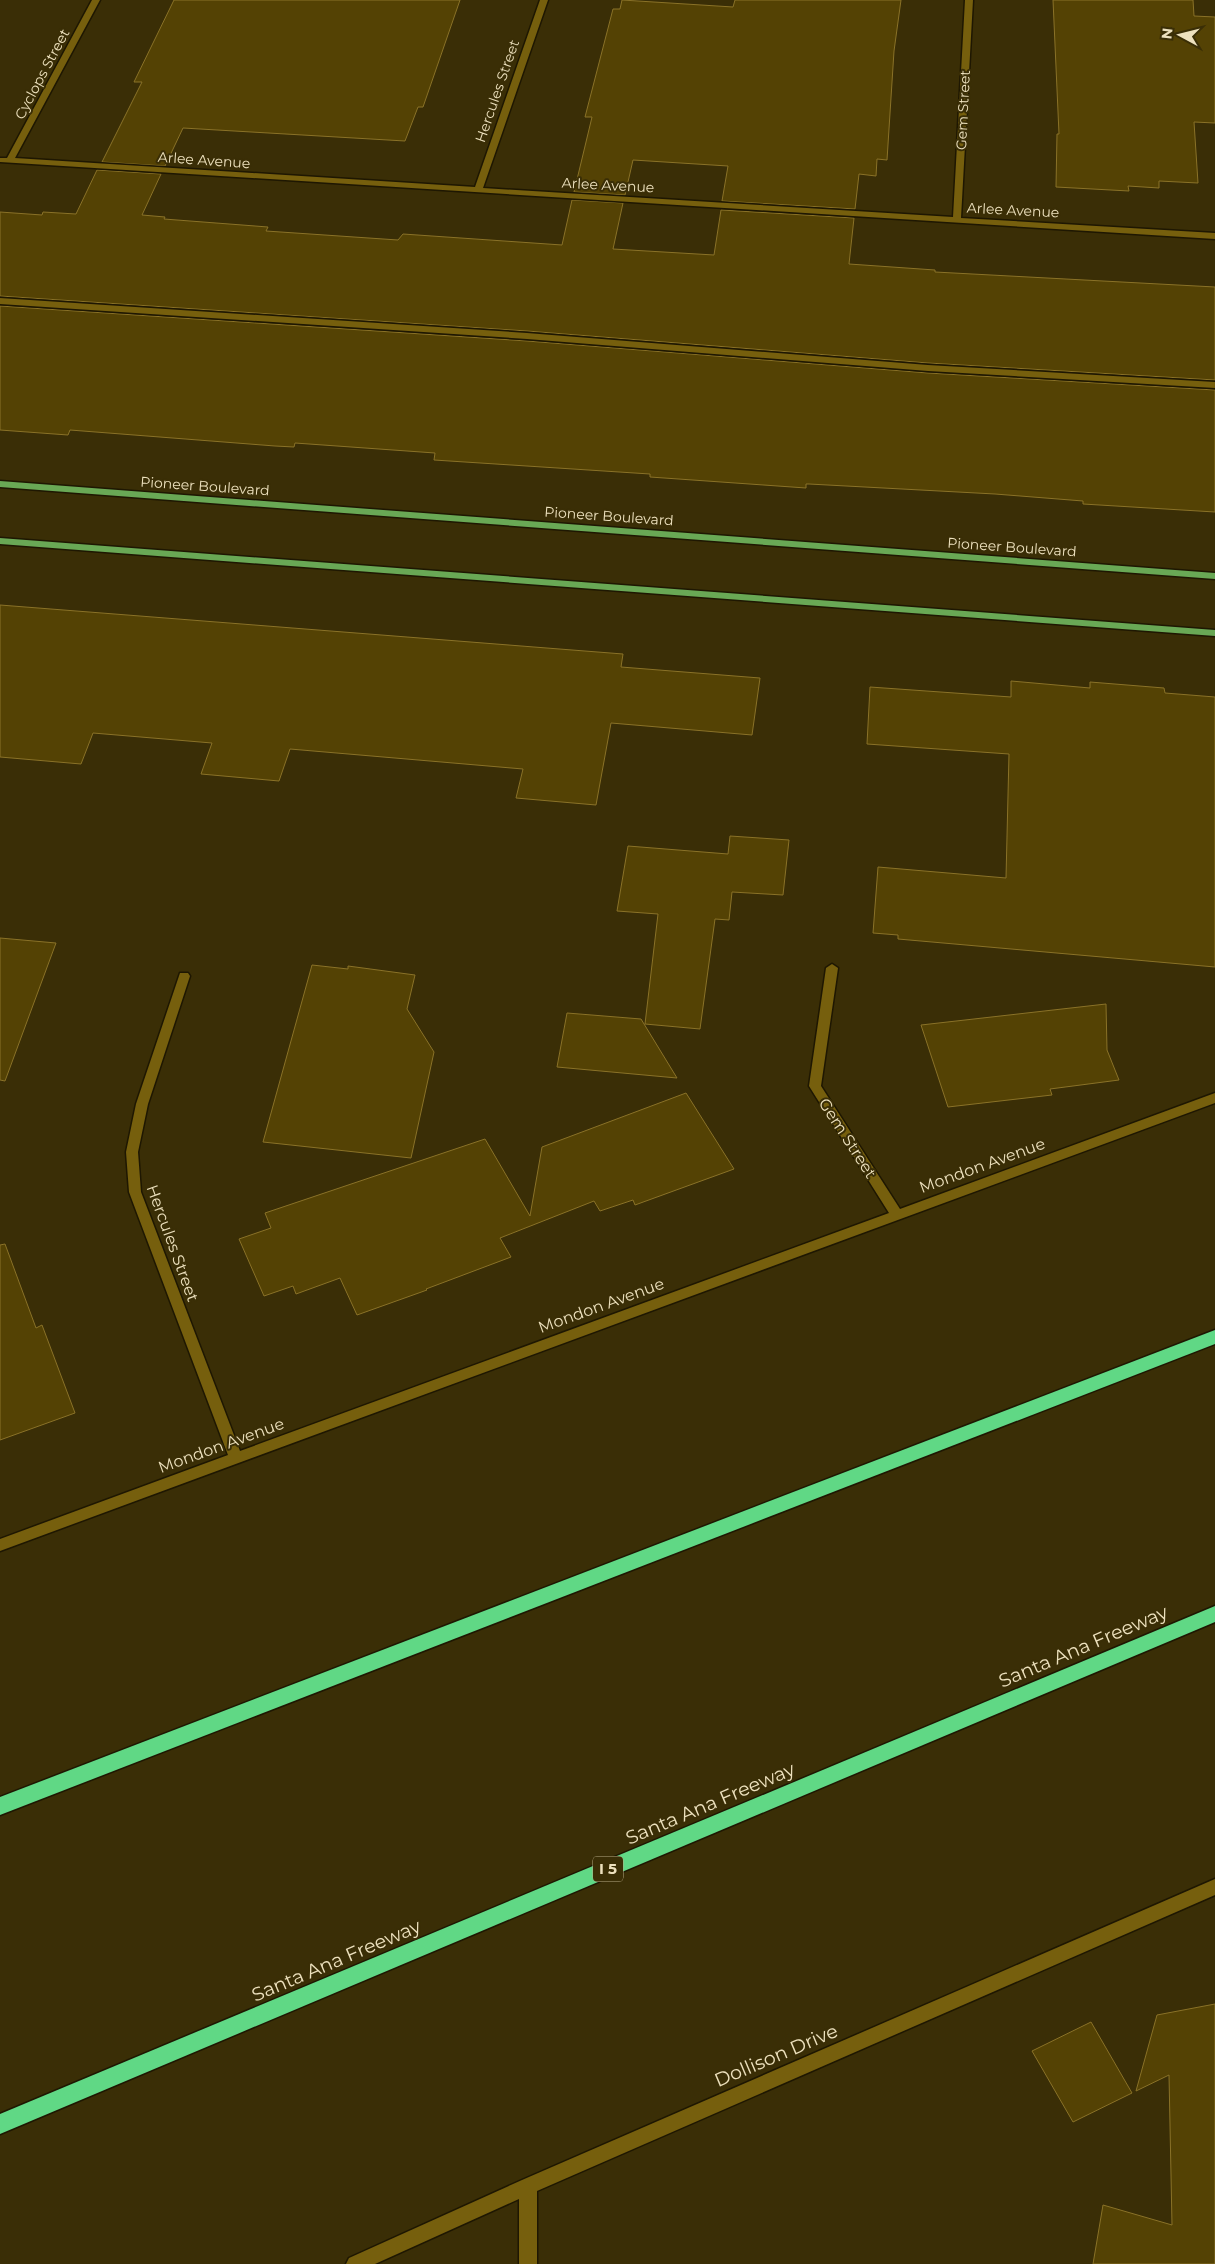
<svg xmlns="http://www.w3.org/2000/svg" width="1215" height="2264" font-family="Montserrat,sans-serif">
  <rect width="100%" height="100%" fill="#3a2e06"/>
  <g fill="#544204" stroke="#8a7228">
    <polygon points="174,0 460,0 423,107 418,107 405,141 183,128 165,166 102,162 142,82 134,82"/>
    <polygon points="622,0 733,7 735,0 901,0 894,51 887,160 877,159 876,176 859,174 855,209 722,201 728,166 633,160 625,195 574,192 592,117 585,117 613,9 620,9"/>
    <polygon points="1053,0 1193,0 1194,16 1215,17 1215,123 1194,122 1198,183 1159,181 1159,188 1128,186 1129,191 1056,187 1057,134 1059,134"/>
    <polygon points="97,170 161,174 142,215 165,217 164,219 268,227 266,231 398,240 403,234 562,245 572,200 623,203 613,249 714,255 721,210 854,218 849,264 935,270 935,272 1215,287 1215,380 928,363 527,331 0,296 0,212 42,215 43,212 76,214"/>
    <polygon points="0,306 527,341 928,373 1215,390 1215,512 1083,504 1083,501 995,494 809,484 806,484 806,488 650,477 650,474 434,460 435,453 295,443 294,447 275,446 70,430 68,435 0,430"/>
    <polygon points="0,605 623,654 621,667 760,678 752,735 611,723 596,805 516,798 523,769 290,749 279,781 201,774 212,743 93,733 81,764 0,757"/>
    <polygon points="1011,681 1090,688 1090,682 1164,688 1165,693 1215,697 1215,967 898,939 898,935 873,933 878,867 1006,878 1009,754 867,744 870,687 1011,697"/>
    <polygon points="730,836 789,840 783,895 732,892 729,920 715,919 700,1029 645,1024 658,914 617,911 628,846 728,854"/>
    <polygon points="0,938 56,943 5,1081 0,1080"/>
    <polygon points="312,965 348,969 348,966 415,975 407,1009 434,1052 411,1158 263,1142"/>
    <polygon points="1106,1004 1107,1050 1119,1080 1050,1089 1052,1095 948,1107 921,1025"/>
    <polygon points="567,1013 641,1019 677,1078 557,1067"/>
    <polygon points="686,1093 734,1169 635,1205 633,1200 600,1211 594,1201 500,1238 511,1257 426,1289 427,1290 357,1315 340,1278 296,1294 293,1286 264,1296 239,1239 271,1228 265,1213 485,1139 530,1216 542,1147"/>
    <polygon points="5,1244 36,1328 42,1325 75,1413 0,1440 0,1245"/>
    <polygon points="1215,2004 1215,2264 1093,2264 1103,2205 1172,2225 1169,2075 1136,2091 1157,2015"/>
    <polygon points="1091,2022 1132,2093 1073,2122 1032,2051"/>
  </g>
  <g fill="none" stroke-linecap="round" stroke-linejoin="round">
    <defs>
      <g id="minor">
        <polygon points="92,0 100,0 15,158 475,187 540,0 548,0 483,188 953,217 965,0 973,0 961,218 1215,233 1215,239 0,162 0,158 7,158"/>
        <polygon points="0,298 527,333 928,365 1215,382 1215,388 928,371 527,339 0,304"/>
        <polygon points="832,964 838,968 821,1086 900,1209 1215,1093 1215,1103 0,1551 0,1539 228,1455 129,1192 126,1152 136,1104 180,973 188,973 190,976 148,1104 138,1152 141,1192 240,1451 889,1213 809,1086 826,968"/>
        <polygon points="1215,1879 1215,1895 537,2191 537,2264 519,2264 519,2199 375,2264 346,2264 349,2258 522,2180"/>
      </g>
      <g id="major">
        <polygon points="0,481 1215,573 1215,579 0,487"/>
        <polygon points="0,538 1215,630 1215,636 0,544"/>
      </g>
      <g id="highway">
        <polygon points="1215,1330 1215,1344 0,1815 0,1797"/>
        <polygon points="1215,1606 1215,1622 0,2134 0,2114"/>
      </g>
    </defs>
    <use href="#minor" stroke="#1e1702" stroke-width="3"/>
    <use href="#major" stroke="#1e1702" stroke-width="3"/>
    <use href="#highway" stroke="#1e1702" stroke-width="3"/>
    <use href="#minor" fill="#765f0d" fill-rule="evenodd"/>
    <use href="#major" fill="#69a855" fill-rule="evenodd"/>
    <use href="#highway" fill="#60d885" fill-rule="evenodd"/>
  </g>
  <g text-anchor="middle" stroke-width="4" stroke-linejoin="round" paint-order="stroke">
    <g font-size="14" fill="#ede1be" stroke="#3a2e06">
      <text transform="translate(42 74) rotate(-62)" y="5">Cyclops Street</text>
      <text transform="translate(497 91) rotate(-71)" y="5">Hercules Street</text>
      <text transform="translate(963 110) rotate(-87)" y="5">Gem Street</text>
      <text transform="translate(204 160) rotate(4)" y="5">Arlee Avenue</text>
      <text transform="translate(608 185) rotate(3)" y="5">Arlee Avenue</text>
      <text transform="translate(1013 210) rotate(3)" y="5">Arlee Avenue</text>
      <text transform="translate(205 486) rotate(4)" y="5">Pioneer Boulevard</text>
      <text transform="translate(609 516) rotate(4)" y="5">Pioneer Boulevard</text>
      <text transform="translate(1012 547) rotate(4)" y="5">Pioneer Boulevard</text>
    </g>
    <rect fill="#3a2e06" stroke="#b7ab87" stroke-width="1" x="593" y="1856.5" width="30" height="25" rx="4"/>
    <g font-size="15" font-weight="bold" fill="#ede1be">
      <text x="608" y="1874">I 5</text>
    </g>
    <g font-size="16" fill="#ede1be" stroke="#3a2e06">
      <text transform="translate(848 1138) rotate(57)" y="6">Gem Street</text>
      <text transform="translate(982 1165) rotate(-20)" y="6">Mondon Avenue</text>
      <text transform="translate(173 1243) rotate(70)" y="6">Hercules Street</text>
      <text transform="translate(601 1305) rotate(-20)" y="6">Mondon Avenue</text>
      <text transform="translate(221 1445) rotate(-20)" y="6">Mondon Avenue</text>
    </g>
    <g font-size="19" fill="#ede1be" stroke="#3a2e06">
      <text transform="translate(1083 1646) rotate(-23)" y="7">Santa Ana Freeway</text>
      <text transform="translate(710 1803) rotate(-23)" y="7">Santa Ana Freeway</text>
      <text transform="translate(336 1960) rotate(-23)" y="7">Santa Ana Freeway</text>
      <text transform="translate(776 2055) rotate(-23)" y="7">Dollison Drive</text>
    </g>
  </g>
  <g transform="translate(1180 35) rotate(277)" stroke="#3a2e06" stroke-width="4" paint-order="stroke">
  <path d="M0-4L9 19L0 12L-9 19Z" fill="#ede1be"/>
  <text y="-8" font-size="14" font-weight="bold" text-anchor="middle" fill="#ede1be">N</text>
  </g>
</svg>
